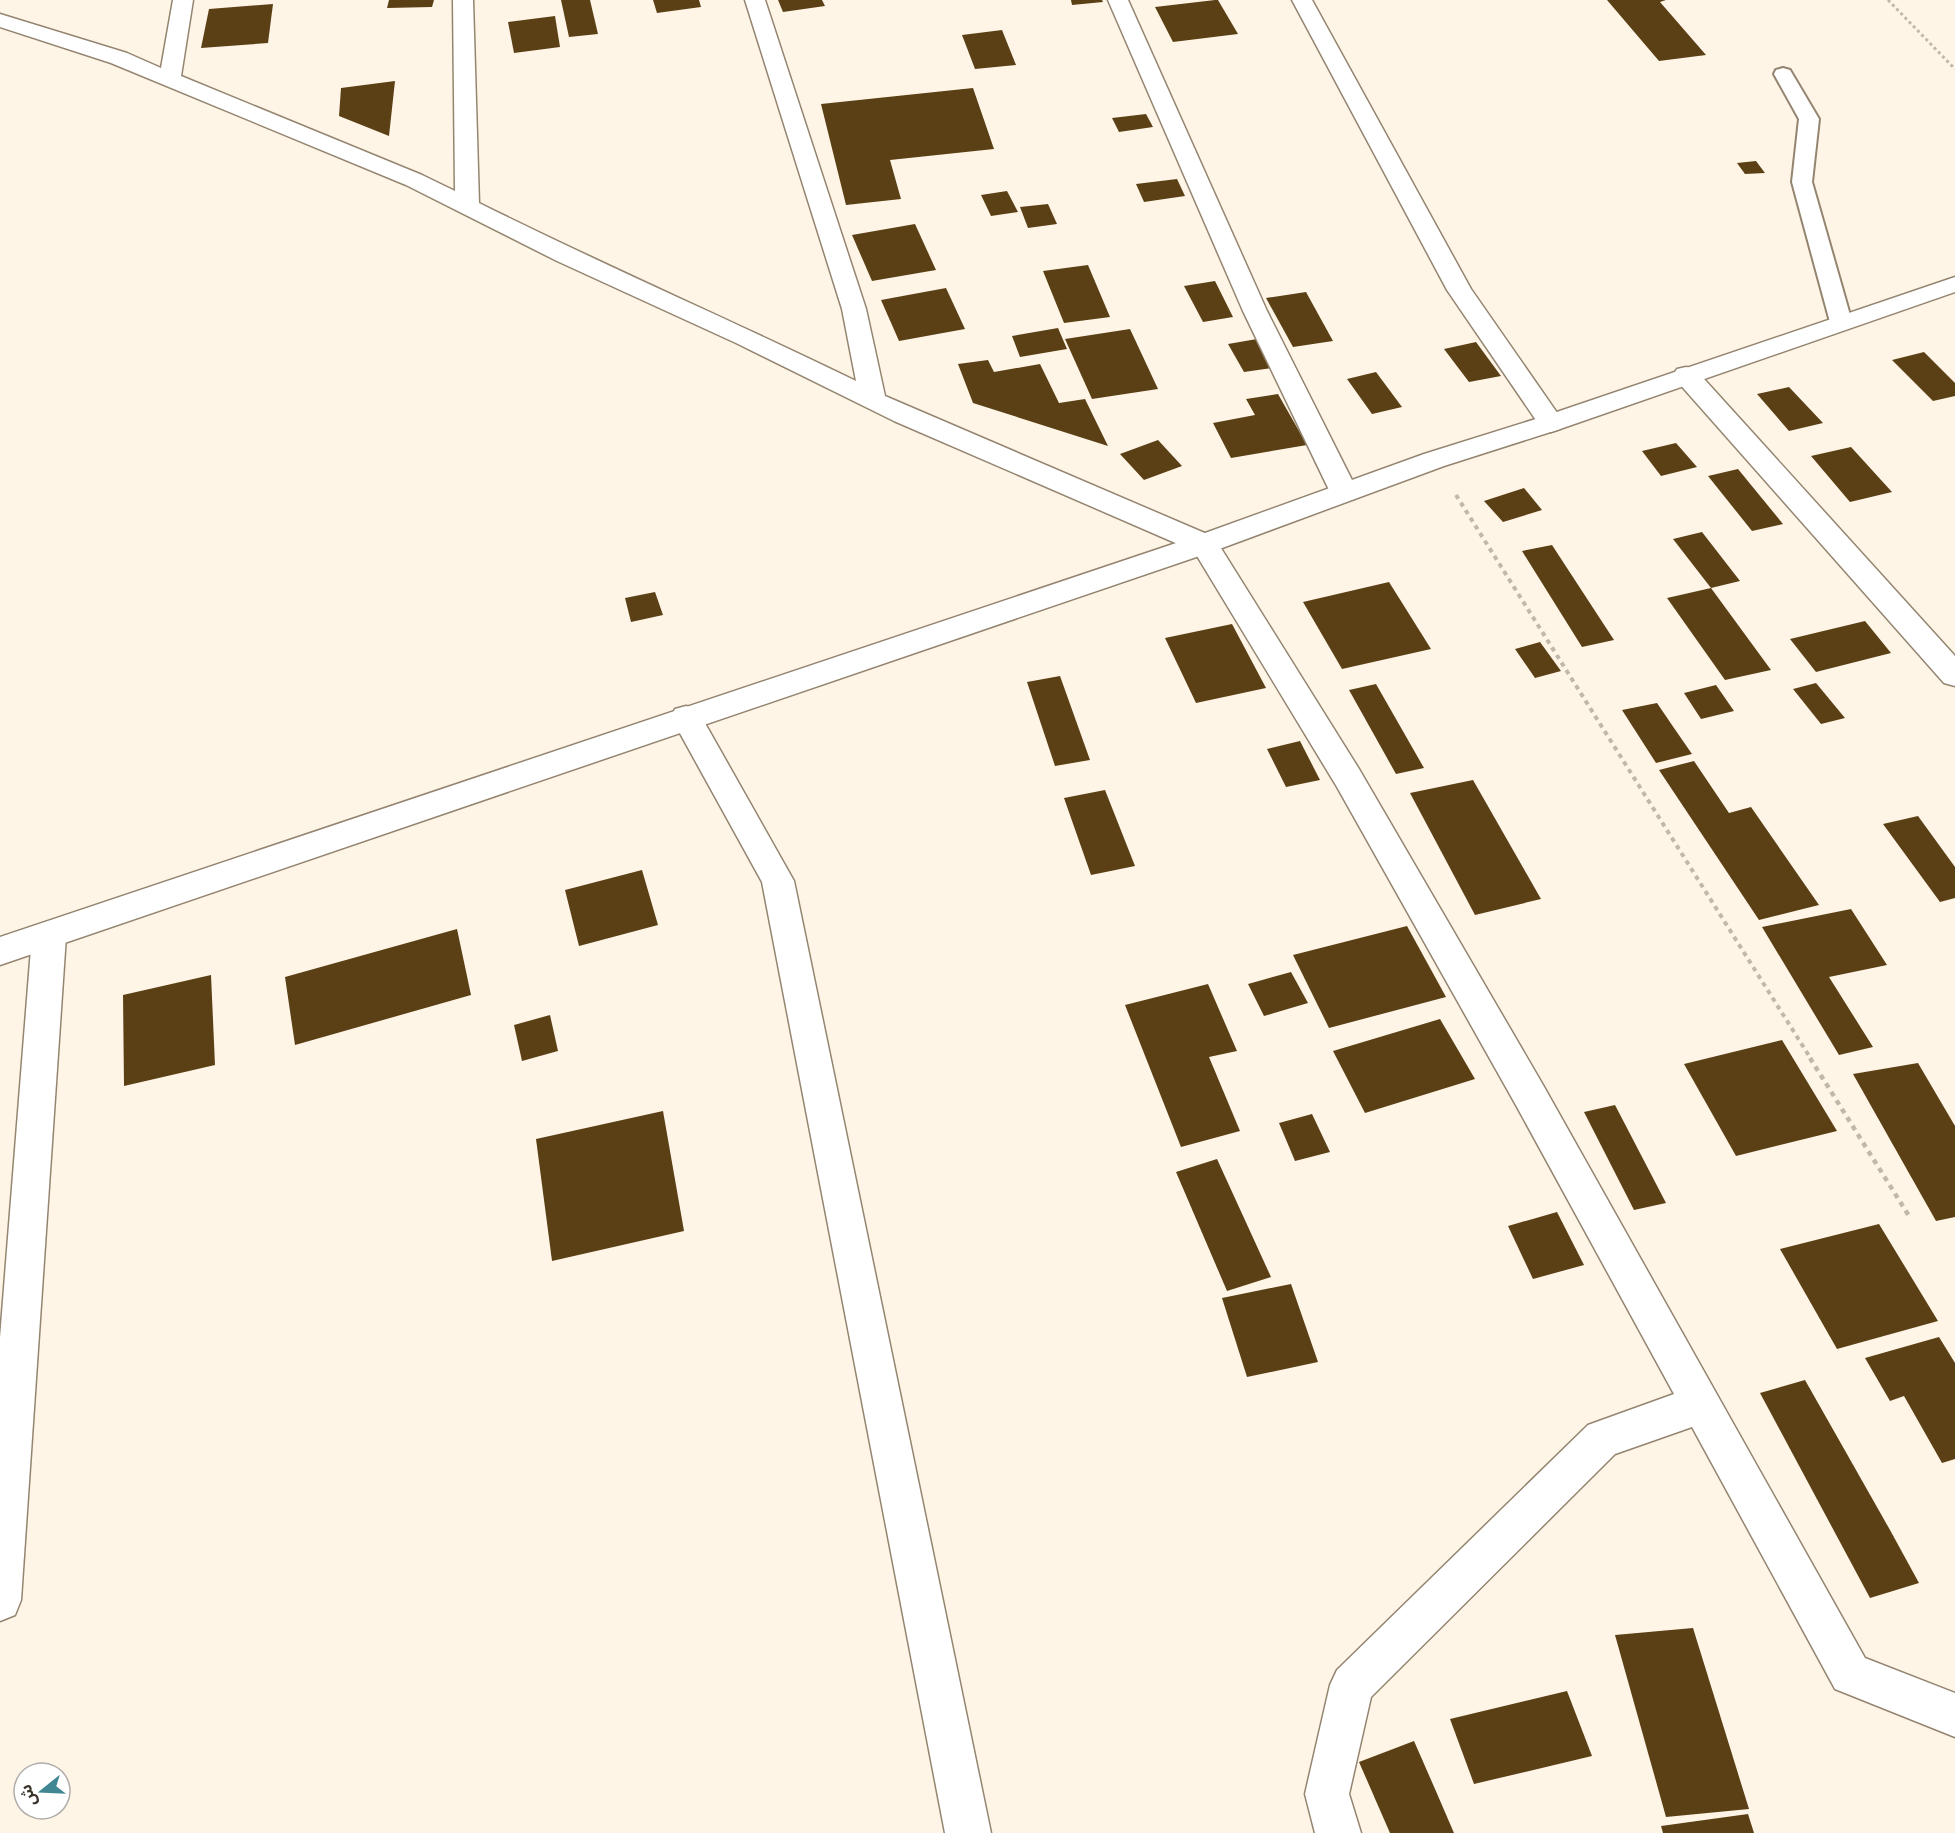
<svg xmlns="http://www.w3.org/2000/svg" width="1955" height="1833" font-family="Commissioner,'Noto Sans Arabic',sans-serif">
  <rect width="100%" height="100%" fill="#fff5e7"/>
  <g fill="#5b4016">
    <polygon points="389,0 434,0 432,7 387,8"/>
    <polygon points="561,0 590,0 598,34 569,37"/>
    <polygon points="653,0 699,0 701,7 657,13"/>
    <polygon points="778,0 822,0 825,6 783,12"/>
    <polygon points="1071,0 1102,0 1103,2 1072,5"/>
    <polygon points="1215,0 1218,0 1238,34 1173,42 1155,7"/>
    <polygon points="1607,0 1666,0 1660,2 1706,55 1659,61"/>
    <polygon points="273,4 268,43 201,48 209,9"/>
    <polygon points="555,16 560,47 514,53 508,22"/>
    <polygon points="1002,30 1016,65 975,69 962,35"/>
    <polygon points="395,81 389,136 339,116 341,88"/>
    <polygon points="973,88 994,149 890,160 901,199 846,205 821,104"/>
    <polygon points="1146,114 1153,127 1119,132 1112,118"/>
    <polygon points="1756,161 1765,173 1745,174 1737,163"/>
    <polygon points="1177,179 1185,196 1144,202 1136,184"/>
    <polygon points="1007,191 1018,212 991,216 981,195"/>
    <polygon points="1048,204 1057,224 1028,228 1020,207"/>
    <polygon points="915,224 936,270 872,281 852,235"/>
    <polygon points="1088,265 1110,317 1064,323 1043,271"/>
    <polygon points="1215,281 1233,317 1203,322 1184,286"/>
    <polygon points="946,288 965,329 899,341 881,300"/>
    <polygon points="1306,292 1333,341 1293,347 1266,298"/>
    <polygon points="1058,328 1067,349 1020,357 1012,336"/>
    <polygon points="1130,329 1158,389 1092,399 1065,339"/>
    <polygon points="1257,339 1272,368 1244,372 1228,344"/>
    <polygon points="1476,342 1501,376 1469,382 1444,349"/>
    <polygon points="1924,352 1955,383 1955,396 1933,401 1892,360"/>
    <polygon points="988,360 994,372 1040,364 1059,403 1085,399 1108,446 973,403 958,364"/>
    <polygon points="1376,372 1402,407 1372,414 1347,379"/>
    <polygon points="1789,387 1823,423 1789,431 1757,394"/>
    <polygon points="1278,394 1307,445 1231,458 1213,423 1255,415 1246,399"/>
    <polygon points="1158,440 1182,466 1144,480 1120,454"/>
    <polygon points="1676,443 1697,467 1661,476 1642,451"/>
    <polygon points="1851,447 1892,492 1850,502 1811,456"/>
    <polygon points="1738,469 1783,524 1752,531 1708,476"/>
    <polygon points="1524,488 1542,510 1503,522 1484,501"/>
    <polygon points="1702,532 1740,581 1711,588 1673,539"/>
    <polygon points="1552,545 1614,640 1582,647 1522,551"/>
    <polygon points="1389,582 1431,649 1342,669 1303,602"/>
    <polygon points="1711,588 1771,670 1725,680 1667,598"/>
    <polygon points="655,592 663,615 631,622 625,598"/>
    <polygon points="1865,621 1891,653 1816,672 1790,639"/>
    <polygon points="1232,624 1266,688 1196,703 1165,638"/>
    <polygon points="1540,642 1561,671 1535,678 1515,649"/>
    <polygon points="1060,676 1090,760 1055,766 1027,682"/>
    <polygon points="1816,683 1845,718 1821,724 1793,689"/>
    <polygon points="1376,684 1424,768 1396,774 1349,690"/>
    <polygon points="1716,685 1734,711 1701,719 1684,693"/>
    <polygon points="1657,703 1674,728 1692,754 1656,763 1622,710"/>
    <polygon points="1300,741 1320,780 1286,787 1267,749"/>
    <polygon points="1694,761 1729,813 1751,807 1819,905 1759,920 1659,770"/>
    <polygon points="1473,780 1541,899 1475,915 1410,793"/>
    <polygon points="1105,790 1135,866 1091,875 1064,798"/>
    <polygon points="1918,816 1955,867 1955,898 1940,902 1883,824"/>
    <polygon points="642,870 658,925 579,946 565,890"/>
    <polygon points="1851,909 1887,965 1829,977 1873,1047 1839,1055 1762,927"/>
    <polygon points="1407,926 1446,997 1329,1028 1293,955"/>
    <polygon points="457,929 471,995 295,1045 285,977"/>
    <polygon points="1291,972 1308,1003 1264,1016 1248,984"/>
    <polygon points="211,975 215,1065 124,1086 123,995"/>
    <polygon points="1208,984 1237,1051 1209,1057 1240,1131 1181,1147 1125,1005"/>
    <polygon points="550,1015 558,1051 522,1061 514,1025"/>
    <polygon points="1440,1019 1475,1079 1365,1113 1333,1051"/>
    <polygon points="1782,1040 1837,1131 1736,1156 1684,1064"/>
    <polygon points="1918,1063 1955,1126 1955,1217 1936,1221 1853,1074"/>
    <polygon points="1615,1105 1666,1203 1634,1210 1584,1112"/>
    <polygon points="663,1111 684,1231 552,1261 536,1139"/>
    <polygon points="1312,1114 1330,1152 1295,1161 1279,1123"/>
    <polygon points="1217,1159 1271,1277 1227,1291 1176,1172"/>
    <polygon points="1557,1212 1584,1265 1533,1279 1508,1226"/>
    <polygon points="1879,1224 1938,1321 1837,1349 1780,1249"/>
    <polygon points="1291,1284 1318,1362 1247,1377 1222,1298"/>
    <polygon points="1939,1337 1955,1363 1955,1459 1942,1463 1904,1396 1890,1401 1865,1358"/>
    <polygon points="1805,1380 1890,1530 1919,1583 1870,1598 1760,1393"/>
    <polygon points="1693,1628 1749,1809 1666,1817 1615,1635"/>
    <polygon points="1567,1691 1592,1756 1474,1784 1450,1719"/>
    <polygon points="1414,1741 1435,1789 1454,1833 1390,1833 1359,1762"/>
    <polygon points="1748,1814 1754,1833 1663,1833 1661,1826"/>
  </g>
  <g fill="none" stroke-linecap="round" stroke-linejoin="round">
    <defs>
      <polygon id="lane" points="1783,68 1790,70 1819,119 1812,182 1852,322 1849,327 1841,329 1833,327 1830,322 1792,182 1799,119 1774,74 1776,70"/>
      <g id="street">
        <path d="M173 0H193L181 76 422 175 455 191 453 0H473L479 203C603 265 731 320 856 381L842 309 745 0H765L866 309 885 396 1214 537 1359 769 1543 1085 1865 1658 1955 1693V1737L1835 1689 1692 1427 1615 1454 1371 1697 1349 1794 1361 1833H1315L1305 1794 1330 1685 1337 1670 1588 1425 1674 1394 1517 1107 1337 787 1194 551 894 421 736 343 557 261 406 185 111 63 0 27V14L127 53 161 68Z"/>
        <polygon points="1108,0 1128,0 1267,311 1358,492 1354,499 1344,501 1334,499 1330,492 1243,311"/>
        <polygon points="1292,0 1312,0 1471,289 1560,417 1564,423 1560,429 1551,432 1542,429 1447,290"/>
        <polygon points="1686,367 1695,369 1955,656 1955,686 1944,683 1677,381 1673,375 1677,369"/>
        <polygon points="686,706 697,709 794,881 991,1833 945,1833 762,882 671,717 675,709"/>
        <polygon points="49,922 61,926 66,936 21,1600 15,1615 0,1621 0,1338 32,936 37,926"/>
      </g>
      <polygon id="primary" points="1955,277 1955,292 1560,429 1444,466 1214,551 0,965 0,937 1194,537 1424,454 1542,417"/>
    </defs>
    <use href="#lane" stroke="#948570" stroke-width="4"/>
    <use href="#street" stroke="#948570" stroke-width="3"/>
    <use href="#primary" stroke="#948570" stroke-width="3"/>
    <polyline stroke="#c1b8ab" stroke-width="3" stroke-dasharray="3 3" stroke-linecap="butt" points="1888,0 1955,69"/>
    <polyline stroke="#c1b8ab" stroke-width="4" stroke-dasharray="4.5 4.5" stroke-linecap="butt" points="1456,495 1811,1059"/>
    <polyline stroke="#c1b8ab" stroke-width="4.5" stroke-dasharray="5 5" stroke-linecap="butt" points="1810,1058 1909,1216"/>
    <use href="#lane" fill="#fff" fill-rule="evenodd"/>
    <use href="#street" fill="#fff" fill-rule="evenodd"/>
    <use href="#primary" fill="#fff" fill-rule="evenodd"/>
  </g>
  <g transform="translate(42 1791) rotate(252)"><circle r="28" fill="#ffffff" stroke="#b0adaa" stroke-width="1.5"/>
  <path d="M0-4.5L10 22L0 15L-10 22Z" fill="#418693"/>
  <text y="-9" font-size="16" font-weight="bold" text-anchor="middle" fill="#3a332a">ش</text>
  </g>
</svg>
